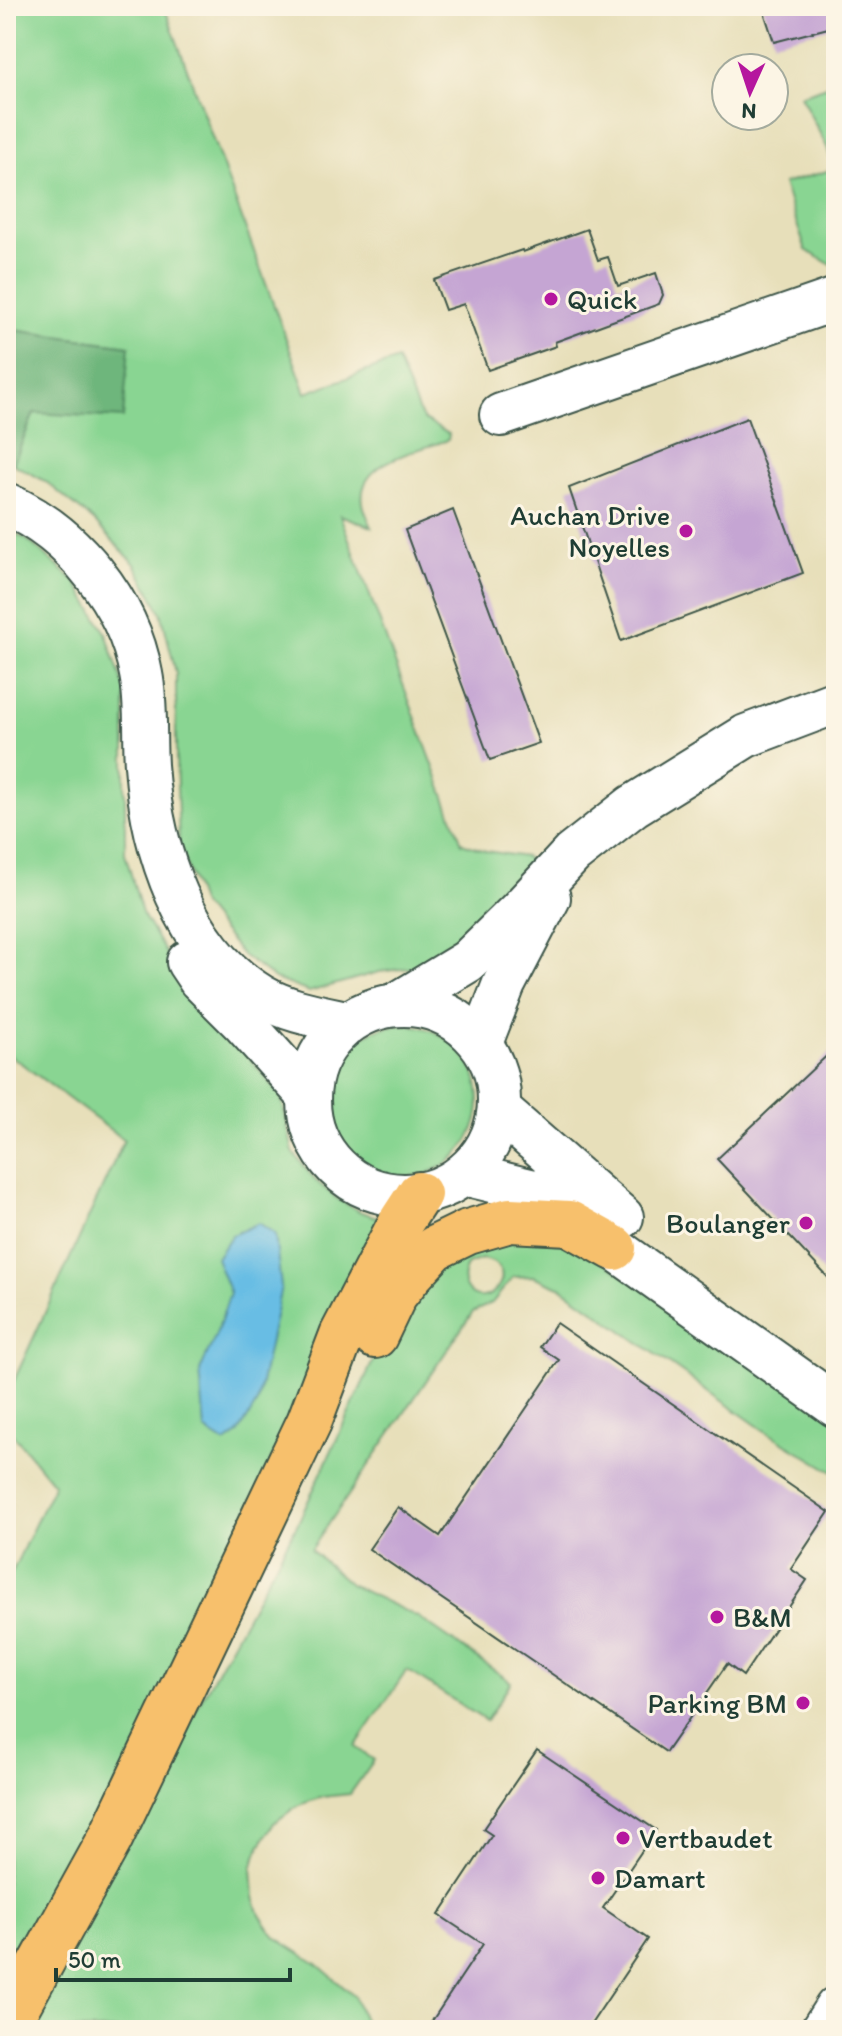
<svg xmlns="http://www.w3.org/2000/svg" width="842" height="2036" font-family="Itim,sans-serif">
  <rect width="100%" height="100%" fill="#fcf5e5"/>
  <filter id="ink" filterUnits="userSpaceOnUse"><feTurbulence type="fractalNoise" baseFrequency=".0125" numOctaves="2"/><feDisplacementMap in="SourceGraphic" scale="16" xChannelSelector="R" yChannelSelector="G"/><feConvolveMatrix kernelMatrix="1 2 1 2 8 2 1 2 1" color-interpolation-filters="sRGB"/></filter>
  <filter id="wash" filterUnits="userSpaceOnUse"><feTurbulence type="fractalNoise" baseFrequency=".006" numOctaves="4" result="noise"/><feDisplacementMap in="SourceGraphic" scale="32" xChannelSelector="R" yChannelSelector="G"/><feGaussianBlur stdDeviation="1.8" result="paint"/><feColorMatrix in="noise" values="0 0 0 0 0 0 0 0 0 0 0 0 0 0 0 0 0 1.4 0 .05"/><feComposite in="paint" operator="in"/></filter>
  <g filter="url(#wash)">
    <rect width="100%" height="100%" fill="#e7dfba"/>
    <g fill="#89d592" stroke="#548963" stroke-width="2" fill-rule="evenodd">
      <path d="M6 6H164L306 393 397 360 418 410 424 420 449 434 448 440C420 450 356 461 363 503 364 511 369 520 372 527L340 515 462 843 486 851 525 857 534 868 446 953 424 966 379 972 309 992 275 979 242 955 200 903 179 844 176 758V673L161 612 135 564 94 521 45 481 13 464 34 413 129 346 6 329Z"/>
      <polygon points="836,83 836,265 828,263 806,250 783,184 834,169 827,147 800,95"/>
      <polygon points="6,531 25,538 76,582 106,633 125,690 125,853 142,913 174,967 281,1096 293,1152 315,1180 336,1198 361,1212 384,1219 142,1736 6,1984 6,1585 54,1484 6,1426 6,1398 124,1140 6,1052"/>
      <circle cx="403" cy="1101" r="76"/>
      <path d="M563 1235 836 1414V1468L833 1472 762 1429 562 1288 533 1276 513 1277 492 1303 473 1312 311 1550 351 1585 418 1617 511 1682 486 1721 407 1670 355 1747 374 1760 350 1794 322 1797 297 1806 274 1823 260 1846 252 1868 254 1897 260 1915 275 1937 317 1964 354 1996 368 2030H28L108 1870 299 1521 403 1296 465 1243ZM482 1259C526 1266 485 1318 466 1288 461 1280 464 1271 468 1264Z"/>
    </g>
    <polygon fill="#6eb67c" stroke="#467a58" stroke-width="2" points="6,329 129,346 123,418 34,413 13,464 6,462"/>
    <polygon fill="#67bde4" stroke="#437d8c" stroke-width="2" points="259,1223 275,1234 281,1287 257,1403 238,1434 225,1443 205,1430 200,1371 217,1332 230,1293 216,1258 232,1235"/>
    <g id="blocks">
      <g fill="#c5a5d3">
        <polygon points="762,6 836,6 836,26 774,42"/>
        <polygon points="587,229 598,260 608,257 618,286 656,273 663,295 659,304 555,342 556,346 488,370 464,304 445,310 434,280 522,250 523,252"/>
        <polygon points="747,418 803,573 621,641 569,488"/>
        <polygon points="453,510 539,743 490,760 405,530"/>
        <polygon points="836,1047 836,1286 717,1159"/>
        <polygon points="556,1323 829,1512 791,1569 807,1580 743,1676 727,1664 666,1752 369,1549 398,1507 440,1536 559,1360 540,1347"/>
        <polygon points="537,1750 656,1830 603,1908 648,1939 587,2030 426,2030 483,1944 439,1915 492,1835 483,1829"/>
      </g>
    </g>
  </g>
  <g filter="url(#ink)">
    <use href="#blocks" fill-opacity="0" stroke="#3d5548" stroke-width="2"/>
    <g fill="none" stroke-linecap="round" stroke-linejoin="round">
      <defs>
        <g id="minor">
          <polyline points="501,415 836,299"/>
          <path d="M6 504C73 533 128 602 141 674 147 704 144 734 146 765 152 849 184 950 261 996 287 1011 318 1016 347 1022"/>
          <polyline points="188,962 200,980 244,1024 308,1095"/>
          <polyline points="397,1004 468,961 519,911 572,854 633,806 746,736 836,702"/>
          <circle cx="404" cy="1100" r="95"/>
          <polyline points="481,1043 504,984 549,898"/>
          <polyline points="499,1110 622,1217"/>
          <polyline points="464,1174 542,1193 583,1216 614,1248 836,1406"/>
          <polyline points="822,2030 836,2008"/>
        </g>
        <g id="highway">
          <polyline points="375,1336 395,1294 411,1274 435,1248 468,1232 510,1220 569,1223 614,1248"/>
          <polyline points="6,2027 110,1839 309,1422 342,1335 402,1220 419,1194"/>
        </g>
      </defs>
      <use href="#minor" stroke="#3d5548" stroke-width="46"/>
      <use href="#highway" stroke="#3d5548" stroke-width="48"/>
      <use href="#minor" stroke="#fff" stroke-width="42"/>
      <use href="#highway" stroke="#f7c06c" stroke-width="44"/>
    </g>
  </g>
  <g fill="#b5179e" stroke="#fcf5e5" stroke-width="3">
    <circle cx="551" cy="299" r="8"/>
    <circle cx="686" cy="531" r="8"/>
    <circle cx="806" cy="1223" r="8"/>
    <circle cx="717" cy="1617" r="8"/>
    <circle cx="803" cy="1703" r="8"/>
    <circle cx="623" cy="1838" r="8"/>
    <circle cx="598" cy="1878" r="8"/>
  </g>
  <g text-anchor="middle" stroke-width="6" stroke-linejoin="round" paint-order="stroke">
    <g font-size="28" fill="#1f3d34" stroke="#fcf5e5" text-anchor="start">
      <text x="567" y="309">Quick</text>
      <text x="670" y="525" text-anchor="end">Auchan Drive<tspan x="670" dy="32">Noyelles</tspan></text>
      <text x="790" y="1233" text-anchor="end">Boulanger</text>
      <text x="733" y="1627">B&amp;M</text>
      <text x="787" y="1713" text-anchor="end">Parking BM</text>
      <text x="639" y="1848">Vertbaudet</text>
      <text x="614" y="1888">Damart</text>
    </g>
  </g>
  <rect width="842" height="2036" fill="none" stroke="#fcf5e5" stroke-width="32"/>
  <g transform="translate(750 92) rotate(183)"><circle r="38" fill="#fcf5e5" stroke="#a4ab9e" stroke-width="2"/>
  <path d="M0-6L14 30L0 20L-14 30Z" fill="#b5179e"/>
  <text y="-12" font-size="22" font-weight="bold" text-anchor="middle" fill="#1f3d34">N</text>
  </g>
  <path d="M56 1968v12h234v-12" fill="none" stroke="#1f3d34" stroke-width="4"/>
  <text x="68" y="1968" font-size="24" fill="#1f3d34" stroke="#fcf5e5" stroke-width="6" paint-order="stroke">50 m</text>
</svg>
